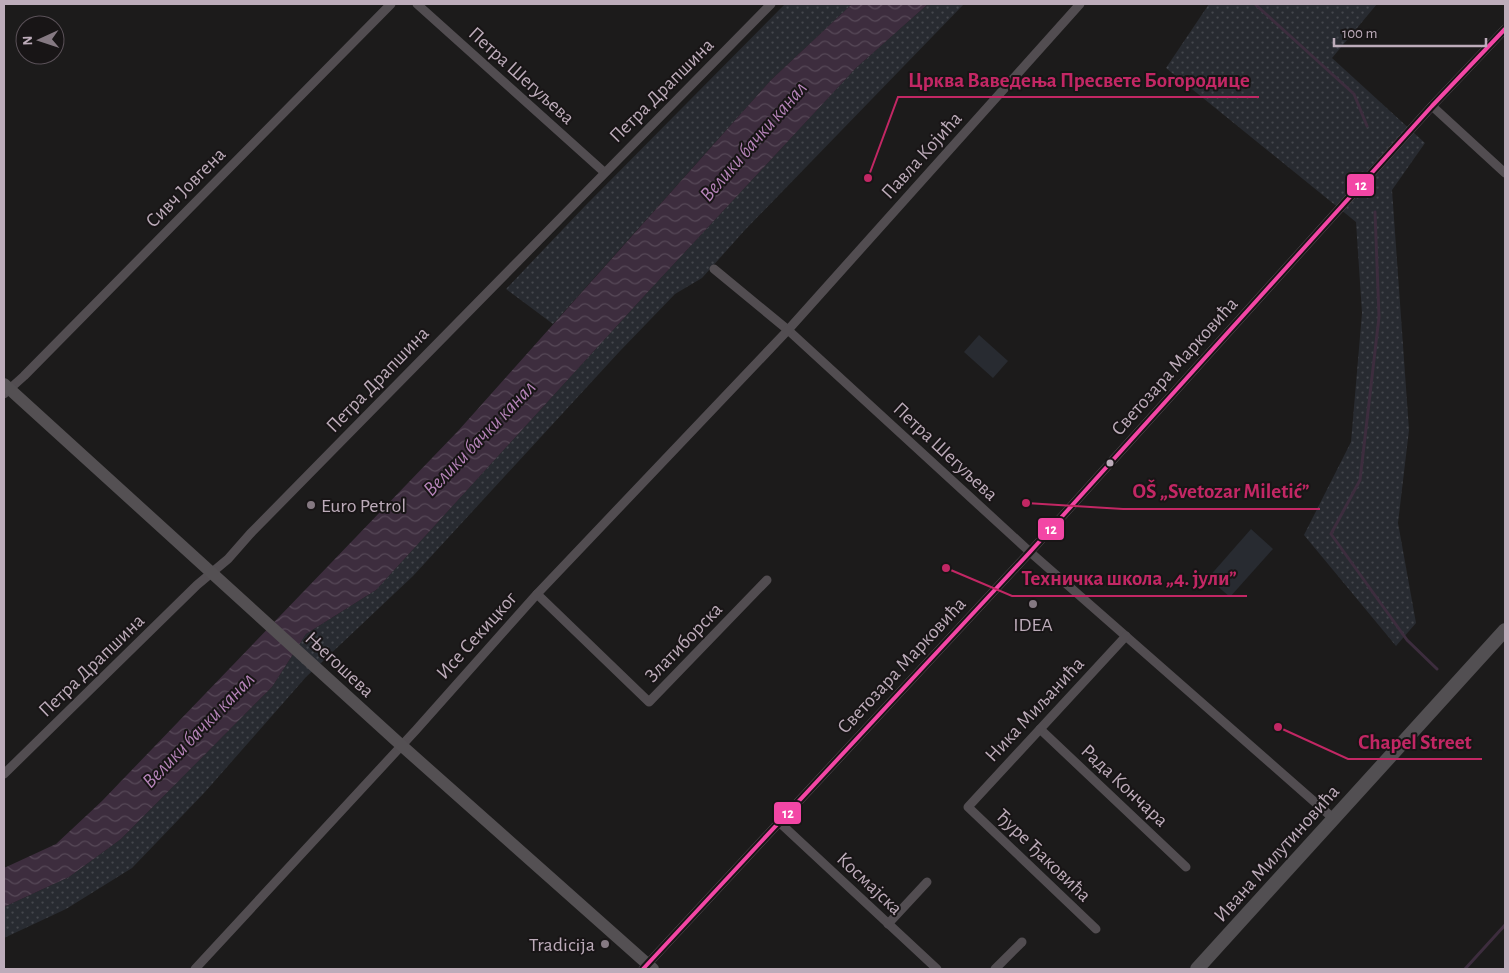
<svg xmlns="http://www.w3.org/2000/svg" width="1509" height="973" font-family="'Alegreya Sans',sans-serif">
  <defs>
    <pattern id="grass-dots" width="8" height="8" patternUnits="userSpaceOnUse" patternTransform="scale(1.25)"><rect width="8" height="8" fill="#282b31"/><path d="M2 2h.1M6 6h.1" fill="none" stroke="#45474d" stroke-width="1.8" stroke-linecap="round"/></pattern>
    <pattern id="water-waves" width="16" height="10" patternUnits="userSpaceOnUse" patternTransform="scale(1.25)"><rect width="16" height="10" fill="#3d2d3e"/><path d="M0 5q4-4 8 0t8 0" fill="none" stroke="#574958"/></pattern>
  </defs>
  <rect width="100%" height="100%" fill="#1c1b1b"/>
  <g fill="url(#grass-dots)">
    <polygon points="785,4 852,4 771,80 553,324 506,289 585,206"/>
    <polygon points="928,4 964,4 744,231 702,278 675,294 620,351 413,576 306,677 205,792 132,868 66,909 4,938 4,907 69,877 121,839 272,687 306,634 376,590 646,294 856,68"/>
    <polygon points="1209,4 1377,4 1332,58 1425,143 1392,190 1409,430 1398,523 1416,623 1396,646 1304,535 1351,442 1362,313 1356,222 1166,68"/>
  </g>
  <g fill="#282b31">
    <polygon points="979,335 1008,361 993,378 964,352"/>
    <polygon points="1251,529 1273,549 1230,597 1208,578"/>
  </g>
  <polygon fill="url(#water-waves)" points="852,4 928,4 856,68 646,294 376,590 306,634 272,687 121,839 69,877 4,907 4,868 56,844 102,801 458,431 771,80"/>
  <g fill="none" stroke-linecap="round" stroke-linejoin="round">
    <g stroke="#3d2d3e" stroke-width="3">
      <polyline points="1257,4 1256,5 1354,94 1367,126"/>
      <polyline points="1375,212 1379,317 1360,480 1331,534 1407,640 1437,669"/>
      <polyline points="1465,969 1505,925"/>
    </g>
    <g stroke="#524d51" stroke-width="9">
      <polyline points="417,4 604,172"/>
      <polyline points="1432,106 1505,173"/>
      <polyline points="714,269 788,330 1030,552 1334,819"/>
      <polyline points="4,394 24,376 391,4"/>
      <polyline points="537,594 649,702 767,580"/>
      <polyline points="1040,729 1186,867"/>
      <polyline points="4,774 197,585 228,559 250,534 771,4"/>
      <polyline points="779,822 937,969"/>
      <polyline points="888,924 927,882"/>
      <polyline points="1096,929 968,807 1126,636"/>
      <polyline points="195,969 416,730 537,594 788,330 1080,4"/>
      <polyline points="643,969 1030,552 1432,106 1505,29"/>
      <polyline points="995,969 1022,942"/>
    </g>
    <polyline stroke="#545053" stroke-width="12" points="4,384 401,745 653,969"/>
    <polyline stroke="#524f52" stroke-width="14" points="1197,969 1505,630"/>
    <defs>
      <polyline id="bus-1" points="643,969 1030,552 1432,106 1505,29"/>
    </defs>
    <use href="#bus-1" stroke="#181516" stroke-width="8"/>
    <use href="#bus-1" stroke="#f346a5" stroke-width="4"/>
  </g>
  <circle fill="#bdacba" stroke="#181516" stroke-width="2" cx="1110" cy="463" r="4.5"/>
  <g fill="#857982" stroke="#181516" stroke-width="2">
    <circle cx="311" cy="505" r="5"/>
    <circle cx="1033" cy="604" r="5"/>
    <circle cx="605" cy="944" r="5"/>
  </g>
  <g text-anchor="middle" stroke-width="4" stroke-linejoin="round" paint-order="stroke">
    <g font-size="20" fill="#bdacba" stroke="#181516">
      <text transform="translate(522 75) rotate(42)" y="7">Петра Шегуљева</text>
      <text transform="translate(661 90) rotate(-45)" y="7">Петра Драпшина</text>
      <text transform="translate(921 155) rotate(-48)" y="7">Павла Којића</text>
      <text transform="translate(185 187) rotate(-45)" y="7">Сивч Јовгена</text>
      <text transform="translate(1174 366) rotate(-48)" y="7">Светозара Марковића</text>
      <text transform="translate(377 379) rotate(-46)" y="7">Петра Драпшина</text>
      <text transform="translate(946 451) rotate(43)" y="7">Петра Шегуљева</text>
      <text transform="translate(476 635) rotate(-48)" y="7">Исе Секицког</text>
      <text transform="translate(683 642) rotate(-46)" y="7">Златиборска</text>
      <text transform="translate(340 664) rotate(43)" y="7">Његошева</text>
      <text transform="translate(91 665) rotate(-44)" y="7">Петра Драпшина</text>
      <text transform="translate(901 665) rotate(-47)" y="7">Светозара Марковића</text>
      <text transform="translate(1034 709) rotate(-47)" y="7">Ника Миљанића</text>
      <text transform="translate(1125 785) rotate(43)" y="7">Рада Кончара</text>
      <text transform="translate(1276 853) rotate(-48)" y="7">Ивана Милутиновића</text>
      <text transform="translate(1044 855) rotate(44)" y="7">Ђуре Ђаковића</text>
      <text transform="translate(870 883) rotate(43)" y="7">Космајска</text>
    </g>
    <g font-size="20" fill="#bdacba" stroke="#181516" text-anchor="start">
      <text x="321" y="512">Euro Petrol</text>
      <text x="1033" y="631" text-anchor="middle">IDEA</text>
      <text x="595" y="951" text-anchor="end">Tradicija</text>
    </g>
    <g font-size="21" font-style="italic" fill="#b583b8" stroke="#181516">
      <text transform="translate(753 141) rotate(-49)" y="7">Велики бачки канал</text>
      <text transform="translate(479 438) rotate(-46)" y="7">Велики бачки канал</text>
      <text transform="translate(198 730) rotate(-46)" y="7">Велики бачки канал</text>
    </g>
  </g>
  <path fill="none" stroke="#c22764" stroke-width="2" d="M868 178L898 97H1259M1026 503L1123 509H1320M946 568L1012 596H1247M1278 727L1348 759H1482"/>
  <g fill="#c22764" stroke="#181516" stroke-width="2">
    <circle cx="868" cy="178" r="5"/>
    <circle cx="1026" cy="503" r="5"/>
    <circle cx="946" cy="568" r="5"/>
    <circle cx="1278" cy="727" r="5"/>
  </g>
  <g font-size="21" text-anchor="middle" font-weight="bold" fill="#c22764" stroke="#181516" stroke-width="4" stroke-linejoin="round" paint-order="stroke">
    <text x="1079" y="87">Црква Ваведења Пресвете Богородице</text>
    <text x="1221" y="498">OŠ „Svetozar Miletić”</text>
    <text x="1129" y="585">Техничка школа „4. јули”</text>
    <text x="1415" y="749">Chapel Street</text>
  </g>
  <g stroke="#181516" stroke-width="2">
    <rect x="1346" y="173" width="29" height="24" rx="5" fill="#f346a5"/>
    <rect x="1037" y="517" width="28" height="24" rx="5" fill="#f346a5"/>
    <rect x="773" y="801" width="29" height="24" rx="5" fill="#f346a5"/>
  </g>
  <g font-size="14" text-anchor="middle" font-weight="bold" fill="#fff">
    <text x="1361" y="190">12</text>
    <text x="1051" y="534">12</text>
    <text x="788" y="818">12</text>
  </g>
  <rect width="1509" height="973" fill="none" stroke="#bdacba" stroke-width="10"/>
  <g transform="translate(40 40) rotate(267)"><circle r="24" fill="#181516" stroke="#5a5158"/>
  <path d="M0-4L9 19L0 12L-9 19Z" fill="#857982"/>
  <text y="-8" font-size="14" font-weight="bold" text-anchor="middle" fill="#bdacba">N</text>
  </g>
  <path d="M1334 38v8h152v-8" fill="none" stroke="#bdacba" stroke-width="2.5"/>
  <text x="1342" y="38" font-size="15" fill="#bdacba" stroke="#181516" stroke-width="4" paint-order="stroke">100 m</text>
</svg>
